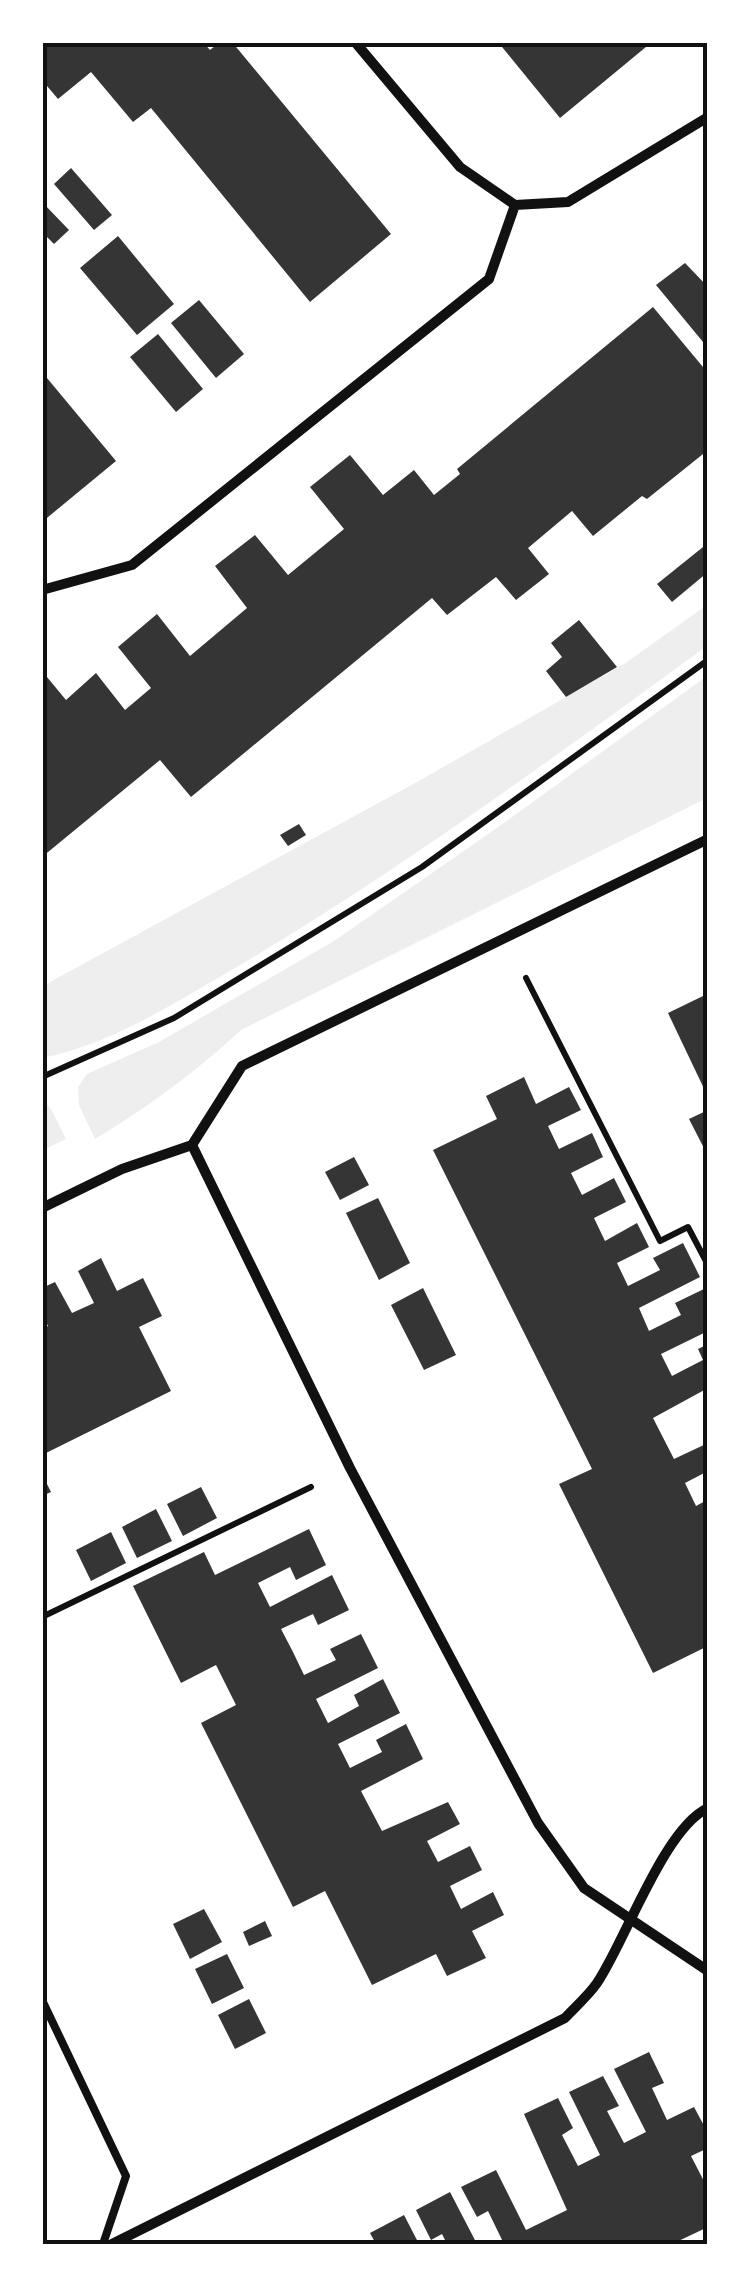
<svg xmlns="http://www.w3.org/2000/svg" width="750" height="2287" font-family="'Source Sans 3',sans-serif">
  <rect width="100%" height="100%" fill="#fff"/>
  <g fill="#eee">
    <path d="M707 605V646C553 758 399 871 235 968 173 1004 113 1043 43 1058V988L50 982 417 782 624 664Z"/>
    <path d="M707 676V798L241 1030C194 1073 150 1106 95 1139L79 1105 78 1087 87 1074 159 1042 334 941 494 830Z"/>
    <polygon points="42,1099 51,1109 66,1139 43,1150"/>
  </g>
  <g fill="#353535">
    <polygon points="42,42 203,42 210,50 220,42 232,42 391,234 310,302 151,108 133,122 91,72 58,99 42,80"/>
    <polygon points="498,42 652,42 560,118"/>
    <polygon points="71,168 112,215 94,230 54,184"/>
    <polygon points="42,202 69,230 54,244 42,232"/>
    <polygon points="118,236 174,304 137,335 80,268"/>
    <polygon points="685,263 708,287 708,338 703,342 656,285"/>
    <polygon points="199,300 244,354 216,378 171,323"/>
    <polygon points="653,307 708,373 708,450 647,499 642,496 593,536 572,511 528,548 549,574 516,600 496,577 447,615 432,598 191,797 160,760 42,857 42,671 66,700 96,673 125,710 151,688 118,647 157,614 190,656 247,608 215,566 255,535 288,575 344,529 310,487 350,455 383,495 414,470 434,495 460,474 457,469"/>
    <polygon points="158,334 203,389 176,412 130,357"/>
    <polygon points="42,372 116,461 42,522"/>
    <polygon points="708,543 708,572 672,602 657,584"/>
    <polygon points="579,620 617,667 566,697 546,671 562,657 551,643"/>
    <polygon points="299,824 306,835 288,846 280,835"/>
    <polygon points="703,996 708,1007 708,1097 668,1013"/>
    <polygon points="524,1077 536,1104 569,1087 581,1110 548,1126 559,1149 592,1133 603,1157 571,1173 582,1195 614,1178 626,1202 594,1218 605,1241 637,1223 649,1247 617,1263 628,1286 660,1270 653,1258 683,1243 700,1277 639,1308 649,1331 681,1315 675,1303 706,1288 708,1292 708,1331 661,1354 672,1376 703,1360 698,1349 708,1344 708,1388 653,1418 674,1459 708,1443 708,1471 685,1483 696,1506 707,1500 708,1646 653,1673 559,1484 592,1469 433,1150 497,1119 486,1096"/>
    <polygon points="708,1110 708,1156 689,1119"/>
    <polygon points="354,1157 369,1185 340,1200 325,1172"/>
    <polygon points="378,1198 410,1263 379,1280 346,1213"/>
    <polygon points="101,1258 117,1291 143,1278 162,1316 139,1327 171,1391 42,1455 42,1329 48,1326 42,1314 42,1288 55,1282 72,1313 94,1303 78,1271"/>
    <polygon points="423,1288 456,1355 424,1370 391,1305"/>
    <polygon points="42,1474 51,1492 42,1496"/>
    <polygon points="201,1487 217,1518 183,1536 167,1504"/>
    <polygon points="156,1509 172,1541 137,1558 122,1527"/>
    <polygon points="309,1529 326,1565 296,1580 290,1567 258,1583 270,1607 332,1575 349,1610 318,1625 313,1614 281,1629 293,1652 304,1675 336,1660 330,1649 361,1634 378,1668 316,1699 328,1723 359,1706 354,1695 383,1679 400,1713 338,1744 350,1768 382,1752 376,1740 406,1724 423,1759 361,1791 372,1812 382,1831 448,1802 460,1824 427,1841 438,1862 470,1846 482,1870 450,1886 461,1909 493,1892 504,1915 472,1931 486,1958 447,1976 436,1954 372,1985 325,1891 293,1907 201,1723 236,1705 216,1665 181,1683 133,1586 204,1552 215,1575"/>
    <polygon points="111,1532 126,1563 91,1581 76,1550"/>
    <polygon points="204,1909 222,1942 190,1959 173,1924"/>
    <polygon points="265,1921 272,1936 249,1946 243,1932"/>
    <polygon points="227,1954 244,1988 212,2004 195,1969"/>
    <polygon points="249,1999 266,2033 235,2049 218,2015"/>
    <polygon points="649,2052 664,2083 652,2088 667,2120 694,2107 708,2133 708,2148 691,2156 708,2189 708,2227 672,2244 504,2244 488,2211 477,2217 461,2187 496,2170 526,2230 567,2210 524,2114 558,2098 573,2128 562,2135 578,2166 600,2155 569,2092 603,2076 619,2106 607,2111 624,2143 646,2132 614,2069"/>
    <polygon points="450,2192 477,2244 447,2244 442,2234 431,2240 416,2210"/>
    <polygon points="404,2215 419,2244 376,2244 370,2233"/>
  </g>
  <g fill="none" stroke-linecap="round" stroke-linejoin="round">
    <g stroke="#111" stroke-width="6">
      <polyline points="526,978 660,1241 688,1227 708,1265"/>
      <polyline points="42,1077 174,1018 422,867 708,660"/>
      <polyline points="42,1617 311,1487"/>
    </g>
    <polyline stroke="#111" stroke-width="8" points="42,2000 126,2176 103,2244"/>
    <g stroke="#111" stroke-width="10">
      <polyline points="355,42 460,167 515,205"/>
      <polyline points="42,590 132,565 489,279 515,205 568,202 708,117"/>
      <polyline points="192,1145 350,1468 538,1823 584,1888 708,1971"/>
      <polyline points="42,1208 122,1169 192,1145 242,1066 708,839"/>
      <path d="M112 2244 565 2018C575 2007 588 1996 597 1983 625 1942 664 1828 708 1808"/>
    </g>
  </g>
  <rect width="750" height="2287" fill="none" stroke="#ffffff" stroke-width="90"/>
  <rect x="45" y="45" width="660" height="2197" fill="none" stroke="#111" stroke-width="4"/>
</svg>
